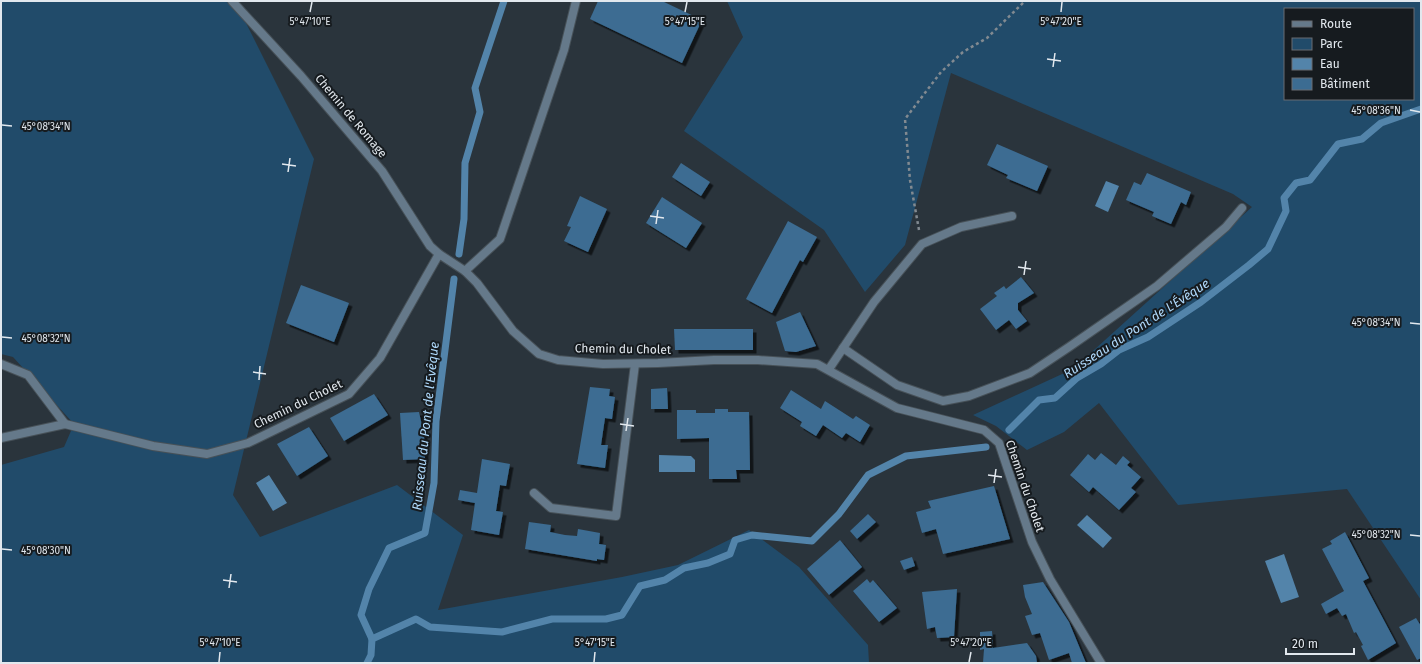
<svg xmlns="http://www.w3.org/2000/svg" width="1422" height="664" font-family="'Fira Sans',sans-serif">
  <defs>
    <filter id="shadow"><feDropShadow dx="3.5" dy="3.5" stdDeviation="0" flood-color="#0009"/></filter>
  </defs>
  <rect width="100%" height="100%" fill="#2a343c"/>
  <g fill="#214b6a" fill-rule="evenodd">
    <polygon points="1,1 235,1 314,159 233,495 260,537 397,485 463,535 438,610 622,577 678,565 749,530 799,567 868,645 869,663 1,663 1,465 64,447 74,424 13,357 1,354"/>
    <path d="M727 1H1421V600L1347 489 1178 505 1099 403 1064 432 1027 450 996 426 973 415 1073 369 1252 207 1233 194 951 73 905 245 865 292 824 230 684 131 743 37ZM1285 9H1413V99H1285Z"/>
  </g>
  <g fill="#5384aa">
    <polygon points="1106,181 1119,186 1108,212 1095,206"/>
    <polygon points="659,455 691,456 695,460 695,472 659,472"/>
    <polygon points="269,475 287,503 273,511 256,483"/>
    <polygon points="1087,515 1112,538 1103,548 1077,525"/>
    <polygon points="1284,554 1299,597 1281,603 1265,561"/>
  </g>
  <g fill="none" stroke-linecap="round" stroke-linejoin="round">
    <g stroke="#5384aa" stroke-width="7">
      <polyline points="459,254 464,219 465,163 480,112 475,88 504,1"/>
      <polyline points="1009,430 1039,400 1055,398 1077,378 1101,364 1119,350 1148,337 1201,302 1249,265 1268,249 1286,211 1284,198 1296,183 1310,180 1338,144 1362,139 1381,123 1421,109"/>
      <polyline points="372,639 361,615 369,589 389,548 425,533 434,483 436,421 454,279"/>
      <polyline points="367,663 371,655 372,639 416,619 430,627 502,632 552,619 606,619 622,615 640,586 665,580 684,568 708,563 730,554 735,540 752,535 812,541 839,514 868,475 906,456 986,447"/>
    </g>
  </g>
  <g fill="#3c6c92" filter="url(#shadow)">
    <polygon points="598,1 662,1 702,20 682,63 590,19"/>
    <polygon points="997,144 1048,166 1037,191 1006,178 1008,175 987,165"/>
    <polygon points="681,163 710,182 701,196 672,177"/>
    <polygon points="1147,173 1191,192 1186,205 1181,202 1171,224 1152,216 1154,212 1126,200 1134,182 1141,185"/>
    <polygon points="580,196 607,209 588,252 564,241 571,227 567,226"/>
    <polygon points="662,197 702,223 686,248 646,223"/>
    <polygon points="788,221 817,237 803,262 800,260 772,313 746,299"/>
    <polygon points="1021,277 1034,293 1018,303 1018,310 1027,321 1016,329 1009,320 996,330 980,309 997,296 994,293 1004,286 1006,289"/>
    <polygon points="301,285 349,303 334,342 286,323"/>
    <polygon points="800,312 816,346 796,352 785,351 776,322"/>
    <polygon points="674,329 753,329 753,350 675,350"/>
    <polygon points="590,387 610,389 609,396 615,397 612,419 605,418 601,445 608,445 605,468 577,464"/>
    <polygon points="667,388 668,409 651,409 651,389"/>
    <polygon points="791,390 821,409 825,401 853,419 856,416 870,425 860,442 846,433 842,438 823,425 816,436 800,426 802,422 780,408"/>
    <polygon points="374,394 388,415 344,441 330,418"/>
    <polygon points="715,409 728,409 728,412 749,412 750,470 736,470 737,479 709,479 709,438 677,439 677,410 696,410 696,413 715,413"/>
    <polygon points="419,412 424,435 425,459 403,460 400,413"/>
    <polygon points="309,427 328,456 297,476 277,444"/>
    <polygon points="1101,453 1116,465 1123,456 1130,462 1127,465 1141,477 1131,488 1136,492 1119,510 1093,487 1089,492 1070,475 1088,454 1095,460"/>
    <polygon points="482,459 510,464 506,486 500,485 496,511 503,512 499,535 471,530 475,503 458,500 460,490 477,493"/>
    <polygon points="994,486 1010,539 943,554 936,529 922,533 916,512 931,508 928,501"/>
    <polygon points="868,514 876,522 857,539 850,531"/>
    <polygon points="529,522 551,525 550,532 565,535 577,536 578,529 600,533 599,544 606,545 604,560 597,559 597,561 525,549"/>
    <polygon points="1345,532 1369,578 1363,581 1396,643 1368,660 1361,646 1363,645 1356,632 1354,633 1346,614 1342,616 1337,608 1326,614 1321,604 1344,591 1322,549 1332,544 1330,541"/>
    <polygon points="840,540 862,567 829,595 807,569"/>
    <polygon points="912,557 915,566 904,570 900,561"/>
    <polygon points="867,579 870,583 873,580 897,608 879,622 853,591"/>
    <polygon points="1043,582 1069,622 1086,663 1072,663 1069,653 1049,660 1040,633 1032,635 1025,616 1032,614 1025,597 1023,585"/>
    <polygon points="957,589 954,637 937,638 935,627 927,629 922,592"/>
    <polygon points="1416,618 1421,626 1421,658 1417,660 1399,627"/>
    <polygon points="992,631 993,648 1027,643 1036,656 1037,663 983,663 984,649 980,650 980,632"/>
  </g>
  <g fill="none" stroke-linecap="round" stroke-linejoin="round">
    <defs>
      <g id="lane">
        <polyline points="465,271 500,239 564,50 576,1"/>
        <polyline points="843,348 897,385 943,401 969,396 1030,373 1069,347 1157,286 1226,227 1242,208"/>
        <polyline points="829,369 874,302 922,244 961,227 1012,216"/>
        <polyline points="534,493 551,508 616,516 635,364"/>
      </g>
      <g id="street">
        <polyline points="232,1 301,76 382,171 430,246 439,254"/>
        <polyline points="1,364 28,375 65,424"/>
        <polyline points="1,438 65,424 153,446 207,454 248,443 349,394 380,358 439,254 465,271 477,283 513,331 539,354 558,360 603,364 658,363 714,360 758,360 817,364 897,408 984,430 999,443 1032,542 1050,579 1101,663"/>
      </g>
    </defs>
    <use href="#lane" stroke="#475158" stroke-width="10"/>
    <use href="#street" stroke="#475158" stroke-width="10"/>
    <polyline stroke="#828a91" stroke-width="2.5" stroke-dasharray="3 3" stroke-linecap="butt" points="919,230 910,180 905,119 941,72 963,52 987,38 1025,1"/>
    <use href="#lane" stroke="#65798a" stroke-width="8"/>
    <use href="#street" stroke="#65798a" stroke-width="8"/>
  </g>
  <path fill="none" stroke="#e2e8ee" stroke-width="1.5" d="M310 12 312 2M685 12 687 2M1061 12 1062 2M1047 59 1061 61M1053 67 1055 53M1410 110 1420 112M2 125 12 126M282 164 296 166M288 172 290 158M650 216 664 218M656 224 658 210M1018 267 1031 269M1024 275 1026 261M1410 323 1420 324M2 337 12 338M253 372 266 374M259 380 260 366M620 424 634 426M626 431 628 418M988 475 1002 477M994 483 996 469M1410 535 1420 536M2 549 12 550M223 580 237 582M229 588 231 574M219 662 220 652M594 662 595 652M969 662 971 652"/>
  <g text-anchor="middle" stroke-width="4" stroke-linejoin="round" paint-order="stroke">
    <g font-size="12" fill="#e2e8ee" stroke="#161b1f">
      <text transform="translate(351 116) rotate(50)" y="4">Chemin de Romage</text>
      <text transform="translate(623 349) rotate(1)" y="4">Chemin du Cholet</text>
      <text transform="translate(298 404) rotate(-26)" y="4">Chemin du Cholet</text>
      <text transform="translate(1025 486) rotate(71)" y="4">Chemin du Cholet</text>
    </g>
    <g font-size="13" font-style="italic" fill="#aed8fa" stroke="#161b1f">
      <text transform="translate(1136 328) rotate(-33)" y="5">Ruisseau du Pont de L'Évêque</text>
      <text transform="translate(425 426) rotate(-84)" y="5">Ruisseau du Pont de l'Evêque</text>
    </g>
  </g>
  <g font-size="10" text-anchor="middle" fill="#e2e8ee" stroke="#161b1f" stroke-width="4" stroke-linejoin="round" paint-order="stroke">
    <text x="310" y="25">5°47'10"E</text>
    <text x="685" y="25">5°47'15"E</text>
    <text x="1061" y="25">5°47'20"E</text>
    <text x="1376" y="114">45°08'36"N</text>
    <text x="46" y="130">45°08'34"N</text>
    <text x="1376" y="326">45°08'34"N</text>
    <text x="46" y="342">45°08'32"N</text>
    <text x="1376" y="538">45°08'32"N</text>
    <text x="46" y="554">45°08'30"N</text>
    <text x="220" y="646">5°47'10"E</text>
    <text x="595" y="646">5°47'15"E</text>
    <text x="971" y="646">5°47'20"E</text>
  </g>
  <rect width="1422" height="664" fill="none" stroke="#e2e8ee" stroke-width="4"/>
  <rect x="1284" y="8" width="130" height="92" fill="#161b1f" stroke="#686d72"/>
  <rect x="1292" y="21" width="20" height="6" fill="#65798a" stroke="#686d72"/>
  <text x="1320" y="28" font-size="12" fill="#e2e8ee">Route</text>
  <rect x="1292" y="38" width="20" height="12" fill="#214b6a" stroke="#686d72"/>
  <text x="1320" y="48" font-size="12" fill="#e2e8ee">Parc</text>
  <rect x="1292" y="58" width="20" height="12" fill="#5384aa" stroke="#686d72"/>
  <text x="1320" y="68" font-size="12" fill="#e2e8ee">Eau</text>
  <rect x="1292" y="78" width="20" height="12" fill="#3c6c92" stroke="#686d72"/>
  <text x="1320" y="88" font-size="12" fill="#e2e8ee">Bâtiment</text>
  <path d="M1286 648v6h68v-6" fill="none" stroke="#e2e8ee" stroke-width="2"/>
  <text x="1292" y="648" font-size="12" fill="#e2e8ee" stroke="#161b1f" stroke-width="3" paint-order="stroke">20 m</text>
</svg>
